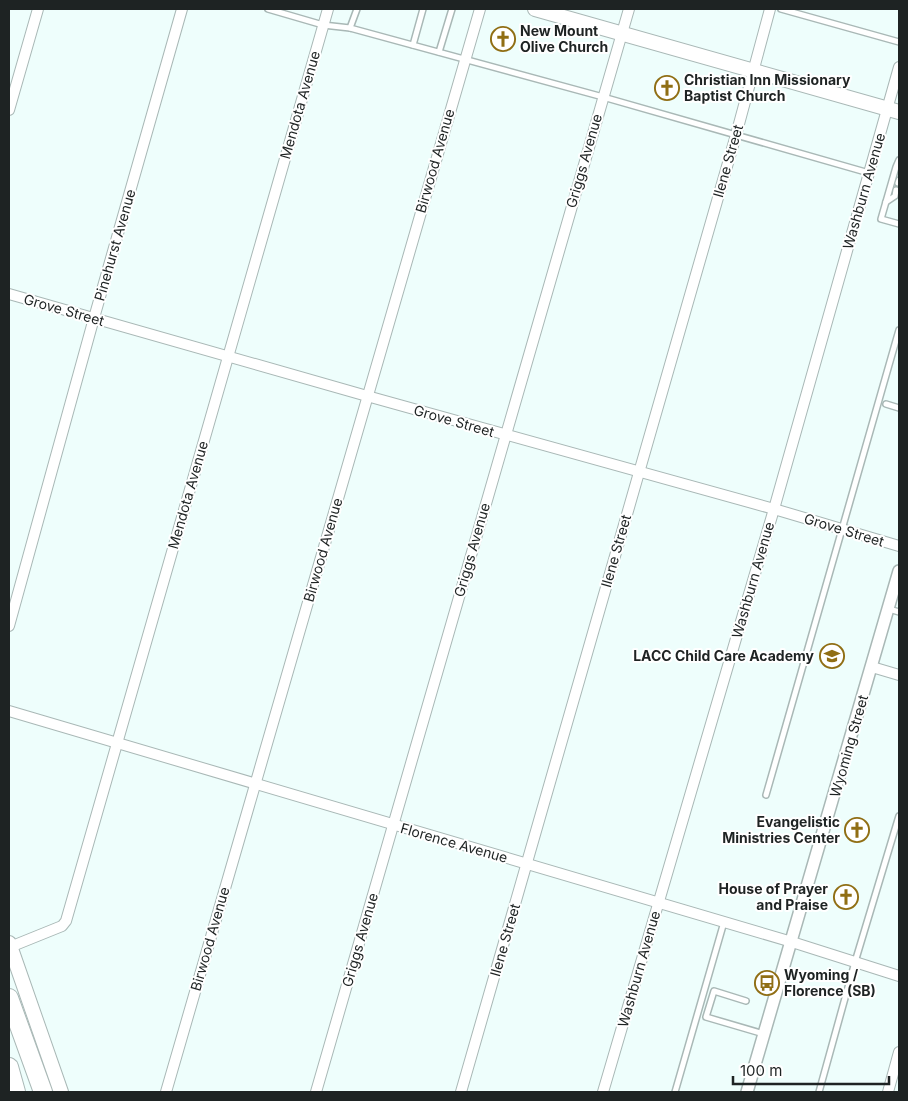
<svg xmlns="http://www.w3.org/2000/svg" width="908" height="1101" font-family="Inter,sans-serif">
  <rect width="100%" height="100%" fill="#eefefc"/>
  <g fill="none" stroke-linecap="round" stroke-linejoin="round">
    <defs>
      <g id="service">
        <polyline points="268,9 323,25 350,28 603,97 869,173"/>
        <polyline points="781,9 899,42"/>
        <polyline points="350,28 357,9"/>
        <polyline points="413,45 423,9"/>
        <polyline points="439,52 452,9"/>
        <polyline points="899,160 896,167 881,219 899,224"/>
        <polyline points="898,183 899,180"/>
        <polyline points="886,202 895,196 896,190"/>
        <polyline points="886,404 899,408"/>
        <polyline points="889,609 899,612"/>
        <polyline points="766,795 899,330"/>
        <polyline points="746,1001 714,991 706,1017 764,1034"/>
        <polyline points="675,1092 724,922"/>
        <polyline points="819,1092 855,962 899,816"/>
      </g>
      <g id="minor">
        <polyline points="9,110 38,9"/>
        <polyline points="9,294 367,396 774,509 899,546"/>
        <polyline points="9,626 94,318 182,9"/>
        <polyline points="872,667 899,675"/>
        <polyline points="9,711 792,942 899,976"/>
        <polyline points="10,947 62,926 66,921 328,9"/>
        <polyline points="166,1092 480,9"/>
        <polyline points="316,1092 629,9"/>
        <polyline points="461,1092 736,135 770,9"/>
        <polyline points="603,1092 774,509 899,67"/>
        <polyline points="888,1092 899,1052"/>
      </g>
      <polyline id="tertiary" points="747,1092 899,571"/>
      <g id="secondary">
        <polyline points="535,9 899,112"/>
        <polyline points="9,943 61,1092"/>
      </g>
      <g id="motorway">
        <polyline points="9,998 43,1092"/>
        <polyline points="9,1067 16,1092"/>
      </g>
    </defs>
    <use href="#service" stroke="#a9b8b6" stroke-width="8"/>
    <use href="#minor" stroke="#a9b8b6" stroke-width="12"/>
    <use href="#tertiary" stroke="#a9b8b6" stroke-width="14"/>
    <use href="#secondary" stroke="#a9b8b6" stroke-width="16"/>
    <use href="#motorway" stroke="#a9b8b6" stroke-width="20"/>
    <use href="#service" stroke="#fff" stroke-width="5"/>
    <use href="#minor" stroke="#fff" stroke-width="10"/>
    <use href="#tertiary" stroke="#fff" stroke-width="11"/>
    <use href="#secondary" stroke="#fff" stroke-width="14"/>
    <use href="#motorway" stroke="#fff" stroke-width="18"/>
  </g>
  <defs>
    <symbol id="church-ring" viewBox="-11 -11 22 22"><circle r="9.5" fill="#fff" stroke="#906e14" stroke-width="1.5"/><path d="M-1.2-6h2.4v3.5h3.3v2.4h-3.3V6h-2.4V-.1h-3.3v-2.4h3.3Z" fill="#906e14"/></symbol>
    <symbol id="school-ring" viewBox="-11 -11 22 22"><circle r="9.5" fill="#fff" stroke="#906e14" stroke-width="1.5"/><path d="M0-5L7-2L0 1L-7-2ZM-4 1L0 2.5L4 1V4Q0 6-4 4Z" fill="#906e14"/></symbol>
    <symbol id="bus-ring" viewBox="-11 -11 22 22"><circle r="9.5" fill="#fff" stroke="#906e14" stroke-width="1.5"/><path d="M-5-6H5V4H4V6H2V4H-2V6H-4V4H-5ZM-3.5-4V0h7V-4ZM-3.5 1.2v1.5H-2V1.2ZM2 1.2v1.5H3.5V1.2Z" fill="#906e14"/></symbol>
  </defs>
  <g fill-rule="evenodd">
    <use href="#church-ring" x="489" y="25" width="28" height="28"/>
    <use href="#church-ring" x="653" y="74" width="28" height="28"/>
    <use href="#school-ring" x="818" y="642" width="28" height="28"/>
    <use href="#church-ring" x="843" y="816" width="28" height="28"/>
    <use href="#church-ring" x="832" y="883" width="28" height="28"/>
    <use href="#bus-ring" x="753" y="969" width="28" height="28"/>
  </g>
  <g text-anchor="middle" stroke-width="4" stroke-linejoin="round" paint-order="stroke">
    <g font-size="14" font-weight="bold" fill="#1e2323" stroke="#fff" text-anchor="start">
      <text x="520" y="36">New Mount<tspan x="520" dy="16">Olive Church</tspan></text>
      <text x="684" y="85">Christian Inn Missionary<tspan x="684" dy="16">Baptist Church</tspan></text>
      <text x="814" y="661" text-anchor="end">LACC Child Care Academy</text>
      <text x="840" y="827" text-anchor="end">Evangelistic<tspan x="840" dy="16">Ministries Center</tspan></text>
      <text x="828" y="894" text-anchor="end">House of Prayer<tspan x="828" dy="16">and Praise</tspan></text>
      <text x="784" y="980">Wyoming /<tspan x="784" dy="16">Florence (SB)</tspan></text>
    </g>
    <g font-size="14" fill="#1e2323" stroke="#fff">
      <text transform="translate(300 105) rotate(-74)" y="5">Mendota Avenue</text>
      <text transform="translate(435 161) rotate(-74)" y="5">Birwood Avenue</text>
      <text transform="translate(584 161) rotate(-74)" y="5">Griggs Avenue</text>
      <text transform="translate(728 161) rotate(-74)" y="5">Ilene Street</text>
      <text transform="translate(864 191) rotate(-74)" y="5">Washburn Avenue</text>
      <text transform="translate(115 245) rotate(-74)" y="5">Pinehurst Avenue</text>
      <text transform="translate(64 310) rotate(16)" y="5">Grove Street</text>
      <text transform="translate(454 421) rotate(16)" y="5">Grove Street</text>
      <text transform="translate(188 495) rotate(-74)" y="5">Mendota Avenue</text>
      <text transform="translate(844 530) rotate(17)" y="5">Grove Street</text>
      <text transform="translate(323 550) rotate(-74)" y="5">Birwood Avenue</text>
      <text transform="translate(472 550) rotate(-74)" y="5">Griggs Avenue</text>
      <text transform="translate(616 551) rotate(-74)" y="5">Ilene Street</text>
      <text transform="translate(753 580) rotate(-74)" y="5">Washburn Avenue</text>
      <text transform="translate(849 746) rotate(-74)" y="5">Wyoming Street</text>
      <text transform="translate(454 843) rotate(16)" y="5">Florence Avenue</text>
      <text transform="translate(210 939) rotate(-74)" y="5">Birwood Avenue</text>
      <text transform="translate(360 940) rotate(-74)" y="5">Griggs Avenue</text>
      <text transform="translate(505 940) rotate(-74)" y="5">Ilene Street</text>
      <text transform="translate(639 969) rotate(-74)" y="5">Washburn Avenue</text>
    </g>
  </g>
  <rect width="908" height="1101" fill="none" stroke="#1e2323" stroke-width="20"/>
  <path d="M733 1076v8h156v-8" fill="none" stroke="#1e2323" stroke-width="2.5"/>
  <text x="740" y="1076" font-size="15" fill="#1e2323" stroke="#ffffff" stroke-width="4" paint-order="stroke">100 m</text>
</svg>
